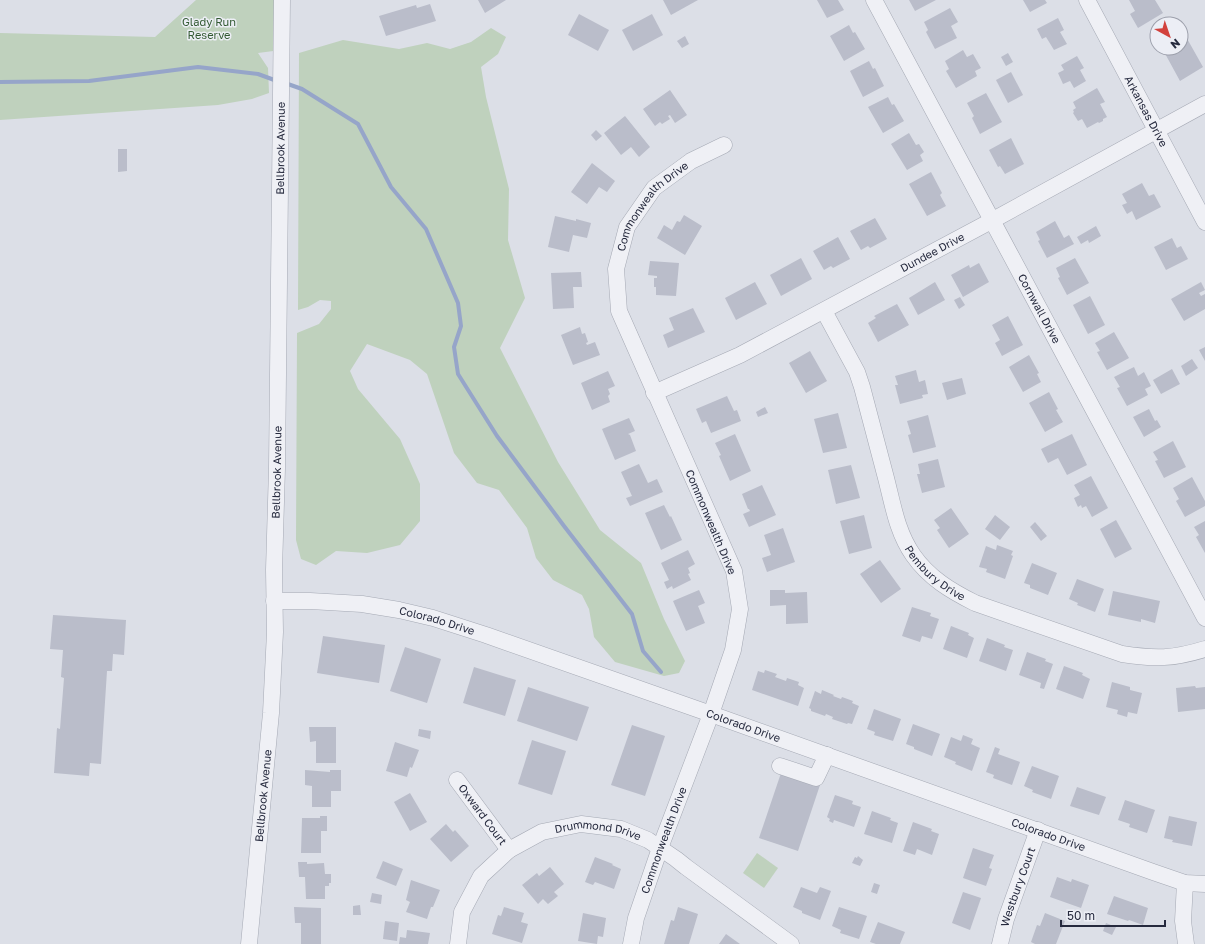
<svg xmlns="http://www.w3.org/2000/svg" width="1205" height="944" font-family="'Golos Text',sans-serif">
  <rect width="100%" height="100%" fill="#dcdfe7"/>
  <g fill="#bfd1bd">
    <polygon points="196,0 281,0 281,50 258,53 268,68 269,93 252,99 218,105 0,120 0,33 155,37"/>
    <polygon points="491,28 506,37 498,54 481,67 486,97 509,189 508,240 525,298 500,348 558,462 600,530 641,563 664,619 685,661 679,673 664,676 615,662 594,637 589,609 582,595 553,580 536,558 527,528 499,490 477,483 454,453 427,374 410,360 367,344 350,371 358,389 400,439 420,484 420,521 400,545 367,553 336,551 316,565 301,559 296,540 297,333 319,324 331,309 331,301 320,300 308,307 298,310 299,53 343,40 399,49 427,43 450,49 471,42"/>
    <polygon points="757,853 778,868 764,888 743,873"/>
  </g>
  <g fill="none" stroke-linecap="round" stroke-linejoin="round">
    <g stroke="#96a5c9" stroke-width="4">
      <polyline points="0,82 89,81 198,67 258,74 277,81"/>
      <polyline points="285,83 302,89 358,124 391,187 426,229 458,303 461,326 454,347 458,374 497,436 564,526 632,614 643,651 661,672"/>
    </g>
  </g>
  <g fill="#babdca">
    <polygon points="478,0 506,0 485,13"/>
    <polygon points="663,0 698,0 671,15"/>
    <polygon points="817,0 838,0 844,10 827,18"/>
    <polygon points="909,0 936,0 915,11"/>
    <polygon points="1023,0 1045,0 1047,3 1030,12"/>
    <polygon points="1129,0 1155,0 1163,13 1138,28 1130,14 1135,11"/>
    <polygon points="430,4 436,21 386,36 379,16 416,5 417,8"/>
    <polygon points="950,8 958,22 951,26 957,38 935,49 926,32 928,30 924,22"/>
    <polygon points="579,14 609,30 598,51 568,35"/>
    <polygon points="652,14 663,35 633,51 622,30"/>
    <polygon points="1058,18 1064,30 1060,32 1067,44 1054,50 1046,37 1042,39 1037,29"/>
    <polygon points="849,25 853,33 855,32 865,49 844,61 830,36"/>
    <polygon points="1185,35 1203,67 1180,81 1162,48 1181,48 1181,37"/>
    <polygon points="685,36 689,44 682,48 677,41"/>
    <polygon points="963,50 967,57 973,54 981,68 975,71 977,76 956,88 946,71 949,69 945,61"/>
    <polygon points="1008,53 1013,62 1006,66 1001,57"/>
    <polygon points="1077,56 1084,68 1080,70 1086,81 1074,88 1070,81 1063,84 1058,73 1064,70 1061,65"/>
    <polygon points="869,61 873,69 875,68 884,86 863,97 850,71"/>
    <polygon points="1011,72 1023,95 1008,103 996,80"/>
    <polygon points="1097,88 1105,102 1100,104 1107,117 1103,119 1103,121 1099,123 1098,122 1087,128 1082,119 1078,121 1073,113 1074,112 1073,110 1076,108 1073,102"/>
    <polygon points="670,90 687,115 675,123 670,115 668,116 670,119 662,124 660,122 655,126 643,109"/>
    <polygon points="986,93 1002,122 980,134 972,118 974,116 967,103"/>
    <polygon points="888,97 892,105 894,104 904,121 883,133 868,107"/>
    <polygon points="625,116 650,147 639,157 631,147 621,155 604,133"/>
    <polygon points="596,130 602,136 596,141 591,135"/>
    <polygon points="909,133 916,145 919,144 924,152 920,155 923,161 907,170 891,144"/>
    <polygon points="1011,138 1024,164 1005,174 1000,166 998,167 989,150"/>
    <polygon points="118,149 127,149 127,171 118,172"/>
    <polygon points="592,163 615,181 607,192 599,187 587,204 571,192"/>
    <polygon points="931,172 942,193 940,195 946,206 927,216 909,184"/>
    <polygon points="1142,183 1149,196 1154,194 1161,207 1136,220 1132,211 1127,214 1122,205 1127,203 1122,194"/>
    <polygon points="684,215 702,226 685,255 657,238 664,225 672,230 677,221 680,222"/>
    <polygon points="555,216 576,221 576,219 591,223 587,238 573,235 569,252 548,247"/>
    <polygon points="875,218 887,239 870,248 868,246 861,250 850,231"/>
    <polygon points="1055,221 1064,238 1069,235 1074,244 1047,258 1038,241 1040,240 1036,232"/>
    <polygon points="1096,226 1101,236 1089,243 1088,240 1081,244 1077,237"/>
    <polygon points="838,237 850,259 833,268 831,266 824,270 813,251"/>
    <polygon points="1172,238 1177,248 1181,246 1188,259 1166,270 1154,247"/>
    <polygon points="801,258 812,279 781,296 770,275"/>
    <polygon points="1075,258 1089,283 1067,295 1058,278 1060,277 1056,268"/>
    <polygon points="650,261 679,263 676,296 656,295 656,287 654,287 654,278 657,278 657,276 648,275"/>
    <polygon points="979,263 989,282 963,297 951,275 969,265 970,268"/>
    <polygon points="581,272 582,287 573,287 574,308 553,309 551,273"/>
    <polygon points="755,282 767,304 736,320 725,298"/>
    <polygon points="935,282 945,300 918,315 909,298"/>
    <polygon points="1201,282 1205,290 1199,293 1201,296 1205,294 1205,309 1184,321 1171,299"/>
    <polygon points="1090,296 1105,325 1088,334 1073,305"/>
    <polygon points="960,297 965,305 959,309 954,300"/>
    <polygon points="897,304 909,325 878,342 868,323 876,318 874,316"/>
    <polygon points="693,308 705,332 668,348 663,335 674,330 669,318"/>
    <polygon points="1008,316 1023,345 1002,356 995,343 1000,340 992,325"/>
    <polygon points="580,327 582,334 585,333 588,342 586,343 587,345 595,342 600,355 573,365 561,335"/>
    <polygon points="1114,332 1129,358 1107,370 1097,352 1100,351 1095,343"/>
    <polygon points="1205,347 1205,361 1199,350"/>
    <polygon points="810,351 827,381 806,393 789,363"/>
    <polygon points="1029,355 1039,373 1037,374 1041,382 1023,392 1009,367"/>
    <polygon points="1192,359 1198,368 1186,376 1181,366"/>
    <polygon points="1134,367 1138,376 1144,372 1151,386 1145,389 1148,395 1127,406 1117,388 1120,387 1114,377"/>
    <polygon points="1172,369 1180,384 1161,394 1153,380"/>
    <polygon points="916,370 919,382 925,380 928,394 922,395 923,398 900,404 895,385 898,385 895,376"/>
    <polygon points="608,371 615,386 608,389 610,394 608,396 610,402 592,410 581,383"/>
    <polygon points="962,378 966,394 947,400 942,383"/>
    <polygon points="1049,392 1058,409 1056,410 1063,422 1045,432 1029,403"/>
    <polygon points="727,396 734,411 737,410 741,421 711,433 706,421 702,423 696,409"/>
    <polygon points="765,407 768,413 758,417 756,412"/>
    <polygon points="1149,409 1155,421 1157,420 1161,427 1144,437 1133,417"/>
    <polygon points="838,413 847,448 823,453 814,419"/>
    <polygon points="928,415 936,447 913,453 908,435 911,434 907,421"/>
    <polygon points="629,418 635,431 628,434 630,435 636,451 615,460 602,429"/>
    <polygon points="735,434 751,471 730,481 719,456 721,455 715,443"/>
    <polygon points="1072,434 1087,465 1067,475 1058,458 1048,463 1041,449"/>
    <polygon points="1173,441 1186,467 1164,478 1155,461 1158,460 1153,452"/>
    <polygon points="938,459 945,487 922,493 917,474 920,474 918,464"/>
    <polygon points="639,464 648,483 657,479 663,492 630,506 626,498 632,496 621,472"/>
    <polygon points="851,465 860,498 836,504 828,470"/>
    <polygon points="1091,476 1108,508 1092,517 1086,506 1082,508 1081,505 1078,507 1074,498 1080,495 1074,485"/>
    <polygon points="1192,477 1205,501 1205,506 1185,517 1176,501 1179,499 1173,488"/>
    <polygon points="762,485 776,515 749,527 743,514 750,511 749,509 748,509 742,494"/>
    <polygon points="664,505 670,517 671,516 682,540 661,550 645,513"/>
    <polygon points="951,508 969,534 949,548 937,530 940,528 934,520"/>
    <polygon points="864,515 872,548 849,554 840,521"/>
    <polygon points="995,515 1010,527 1000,540 985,529"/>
    <polygon points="1116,520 1132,549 1115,558 1100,529"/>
    <polygon points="1205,521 1205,553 1196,537 1199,535 1194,527"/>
    <polygon points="1035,522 1047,536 1041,541 1030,527"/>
    <polygon points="783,528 795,562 767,572 762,558 771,555 764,535"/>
    <polygon points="997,545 1013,551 1011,555 1013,556 1005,579 986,572 987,569 979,567 986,546 996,550"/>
    <polygon points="688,550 695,564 688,568 690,573 688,574 691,580 673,589 672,586 667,589 664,582 669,580 661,563"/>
    <polygon points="880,560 901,589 881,603 860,574"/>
    <polygon points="1032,563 1057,573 1048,595 1030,588 1030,585 1024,583"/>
    <polygon points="1077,579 1104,589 1095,612 1077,605 1078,603 1069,599"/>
    <polygon points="699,590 705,603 698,606 705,623 686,631 673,601"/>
    <polygon points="770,590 785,590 785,593 807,592 808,623 786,624 786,605 770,606"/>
    <polygon points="1113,591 1160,601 1155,623 1141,619 1141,622 1108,615"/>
    <polygon points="912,607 931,613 930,616 939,619 932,639 922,636 920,642 902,636"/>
    <polygon points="53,615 126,620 124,655 113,654 112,671 107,671 101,764 90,763 89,776 54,773 57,728 60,729 64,678 61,677 63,650 50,649"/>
    <polygon points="951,626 969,633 968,635 974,638 967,658 943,649"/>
    <polygon points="323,636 385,645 379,683 317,673"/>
    <polygon points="987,638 1005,645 1004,647 1013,650 1006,671 979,661"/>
    <polygon points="405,647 441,659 427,703 390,691"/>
    <polygon points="1027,652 1046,659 1045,661 1053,664 1044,689 1040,688 1041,683 1019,675"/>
    <polygon points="1064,666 1083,673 1082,675 1090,679 1083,699 1056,689"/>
    <polygon points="474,667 516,680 505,716 463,703"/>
    <polygon points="765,670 777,674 775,677 786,681 787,678 799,682 798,685 804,688 798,706 752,690 758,671 764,673"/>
    <polygon points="1112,682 1130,687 1130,690 1142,693 1137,714 1128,712 1127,717 1117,714 1118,710 1106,707"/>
    <polygon points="1195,686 1196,688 1205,687 1205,709 1178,712 1176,688"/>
    <polygon points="528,687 589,707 577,741 517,721"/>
    <polygon points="822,690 834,695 833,696 841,699 842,697 853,701 852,703 859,706 852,724 848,723 847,724 832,719 833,717 826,714 825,716 811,711 811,709 809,708 815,691 821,694"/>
    <polygon points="874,709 901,719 893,741 874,735 875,732 867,729"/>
    <polygon points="913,724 940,734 932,756 914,749 914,747 906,744"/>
    <polygon points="632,725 665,736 645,796 611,785"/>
    <polygon points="309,727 336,727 336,763 316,763 316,741 310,742"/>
    <polygon points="419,729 431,731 430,739 418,736"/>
    <polygon points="963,735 973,739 971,744 980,748 972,771 955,764 956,762 944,757 951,737 961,741"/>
    <polygon points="532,740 566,751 552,795 518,784"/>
    <polygon points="395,742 419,750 412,768 410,767 407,777 386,771"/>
    <polygon points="995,747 1000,749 998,754 1020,762 1012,785 993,778 994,775 986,772"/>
    <polygon points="1032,766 1059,776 1051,799 1032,792 1033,790 1024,786"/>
    <polygon points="305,770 330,772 330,770 341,770 341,791 331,791 331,807 312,807 312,786 305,785"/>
    <polygon points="782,770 821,782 798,851 759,838"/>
    <polygon points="1077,787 1106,797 1099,815 1070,806"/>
    <polygon points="410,793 427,822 410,831 394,802"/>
    <polygon points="835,795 853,801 852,804 861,807 854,827 834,820 833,823 829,821 830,819 827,817"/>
    <polygon points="1125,800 1155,810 1147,833 1129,827 1130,824 1118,820"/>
    <polygon points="872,811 891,818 890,820 898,823 892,843 864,834"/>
    <polygon points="320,816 327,816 327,831 321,831 321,853 301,853 302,818 320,818"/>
    <polygon points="1169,816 1197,822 1192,846 1172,842 1173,840 1164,838"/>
    <polygon points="913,822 932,829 931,831 939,834 932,855 917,849 915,855 903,851"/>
    <polygon points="446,824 453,832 455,830 469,846 451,862 430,839"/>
    <polygon points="973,848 994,855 989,868 992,869 986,886 963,878"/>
    <polygon points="858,856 863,860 860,866 852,863 855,857 857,858"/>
    <polygon points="595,857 613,864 612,865 621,869 614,889 595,882 593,885 585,882"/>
    <polygon points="383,861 403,869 396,886 376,878"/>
    <polygon points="298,862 307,862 307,864 324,863 325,874 331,874 331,883 329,883 329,886 325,886 325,899 306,899 305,877 299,877"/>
    <polygon points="550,867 564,884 554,892 558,896 548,904 543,899 538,904 522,885 537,873 539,876"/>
    <polygon points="1057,877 1071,882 1072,879 1089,885 1081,908 1050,897"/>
    <polygon points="411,880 440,890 433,907 431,907 427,919 406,912 410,902 406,900"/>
    <polygon points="874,883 880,885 877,894 871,892"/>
    <polygon points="801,887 817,893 820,887 831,891 820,920 802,913 802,911 793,907"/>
    <polygon points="963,892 981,898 970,930 952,923"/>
    <polygon points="372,893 382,895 381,904 370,902"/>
    <polygon points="1114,896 1148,908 1143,925 1129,920 1128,921 1107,914"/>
    <polygon points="360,905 361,915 353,915 353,906"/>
    <polygon points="294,907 321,908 321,944 301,944 301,923 295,923"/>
    <polygon points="504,907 524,913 521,922 528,924 522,943 492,934 498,915 501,916"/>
    <polygon points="678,907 698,914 689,944 664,944 671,920 674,921"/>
    <polygon points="839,907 867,916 859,939 840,933 841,930 832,926"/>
    <polygon points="583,913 606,918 603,937 598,936 597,944 578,941"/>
    <polygon points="1045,913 1065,921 1056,944 1035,944 1031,942 1037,925 1040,926"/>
    <polygon points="385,921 399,923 397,941 383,939"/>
    <polygon points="878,922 905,932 900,944 876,944 870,942"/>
    <polygon points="1106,923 1116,927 1112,935 1103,931"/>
    <polygon points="407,930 430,933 428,944 399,944 400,937 406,938"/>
    <polygon points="726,934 740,944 719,944"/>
  </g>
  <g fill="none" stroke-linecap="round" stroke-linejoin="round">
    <defs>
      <g id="minor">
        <path id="s1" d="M874 0 1205 618"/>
        <path id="s2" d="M1087 0 1205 222"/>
        <path id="s3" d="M824 311 857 372 862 387C870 417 878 448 886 478 893 505 897 532 913 555 929 578 951 591 975 603L1122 654C1155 659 1173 659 1205 649"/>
        <path id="s4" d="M654 393 740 355 993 220 1205 104"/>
        <path id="s5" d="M274 601H310L362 604 399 610 433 618 486 635 711 714 1153 872 1185 883 1205 884"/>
        <polyline points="780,766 816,778 827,755"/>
        <path id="s6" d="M457 780 509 850"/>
        <polyline points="1185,883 1183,921 1186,944"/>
        <path id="s7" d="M249 944 271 713 275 632 274 570 277 468 282 0"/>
        <path id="s8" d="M458 944 462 912 481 876 509 850 542 832 581 824 621 829 648 840 676 859 686 867 791 944"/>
        <path id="s9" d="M631 944 636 918 660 848 711 714 733 650 740 609 734 571 619 311 616 269 627 227 654 188 691 161 724 145"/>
        <path id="s10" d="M1000 944 1006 919 1038 830"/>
      </g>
    </defs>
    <use href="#minor" stroke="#a5a9b4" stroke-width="17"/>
    <use href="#minor" stroke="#eff0f5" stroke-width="16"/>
  </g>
  <g text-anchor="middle" stroke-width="3" stroke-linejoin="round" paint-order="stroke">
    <g font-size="11" fill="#335a33" stroke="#eceef5">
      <text x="209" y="26">Glady Run<tspan x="209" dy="13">Reserve</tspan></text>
    </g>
    <g font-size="11" fill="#262a3e" stroke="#eceef5">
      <text dy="4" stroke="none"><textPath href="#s2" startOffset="126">Arkansas Drive</textPath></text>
      <text dy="4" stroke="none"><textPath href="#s7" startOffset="797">Bellbrook Avenue</textPath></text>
      <text dy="4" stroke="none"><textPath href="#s9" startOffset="793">Commonwealth Drive</textPath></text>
      <text dy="4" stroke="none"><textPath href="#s4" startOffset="312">Dundee Drive</textPath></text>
      <text dy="4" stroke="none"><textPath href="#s1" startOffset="350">Cornwall Drive</textPath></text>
      <text dy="4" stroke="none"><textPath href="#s7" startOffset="473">Bellbrook Avenue</textPath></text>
      <text transform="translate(711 522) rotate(67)" y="4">Commonwealth Drive</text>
      <text dy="4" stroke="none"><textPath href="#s3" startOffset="290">Pembury Drive</textPath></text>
      <text dy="4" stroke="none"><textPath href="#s5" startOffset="165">Colorado Drive</textPath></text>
      <text dy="4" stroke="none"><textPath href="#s5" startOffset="489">Colorado Drive</textPath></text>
      <text dy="4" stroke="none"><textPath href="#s7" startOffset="149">Bellbrook Avenue</textPath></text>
      <text dy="4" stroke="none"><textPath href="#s6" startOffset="43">Oxward Court</textPath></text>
      <text dy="4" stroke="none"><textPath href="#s5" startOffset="813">Colorado Drive</textPath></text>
      <text dy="4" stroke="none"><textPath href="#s8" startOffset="206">Drummond Drive</textPath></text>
      <text dy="4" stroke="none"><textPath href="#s9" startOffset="109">Commonwealth Drive</textPath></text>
      <text dy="4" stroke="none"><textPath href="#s10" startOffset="60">Westbury Court</textPath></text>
    </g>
  </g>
  <g transform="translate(1169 36) rotate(140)"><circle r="19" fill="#eceef5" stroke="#9da0ac"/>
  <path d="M0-3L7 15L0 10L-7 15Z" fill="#d2413c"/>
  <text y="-6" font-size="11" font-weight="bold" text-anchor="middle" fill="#262a3e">N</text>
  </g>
  <path d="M1061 920v6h104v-6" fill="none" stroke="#262a3e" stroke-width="2"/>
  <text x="1067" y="920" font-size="12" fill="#262a3e" stroke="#eceef5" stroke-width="3" paint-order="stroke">50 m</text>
</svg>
